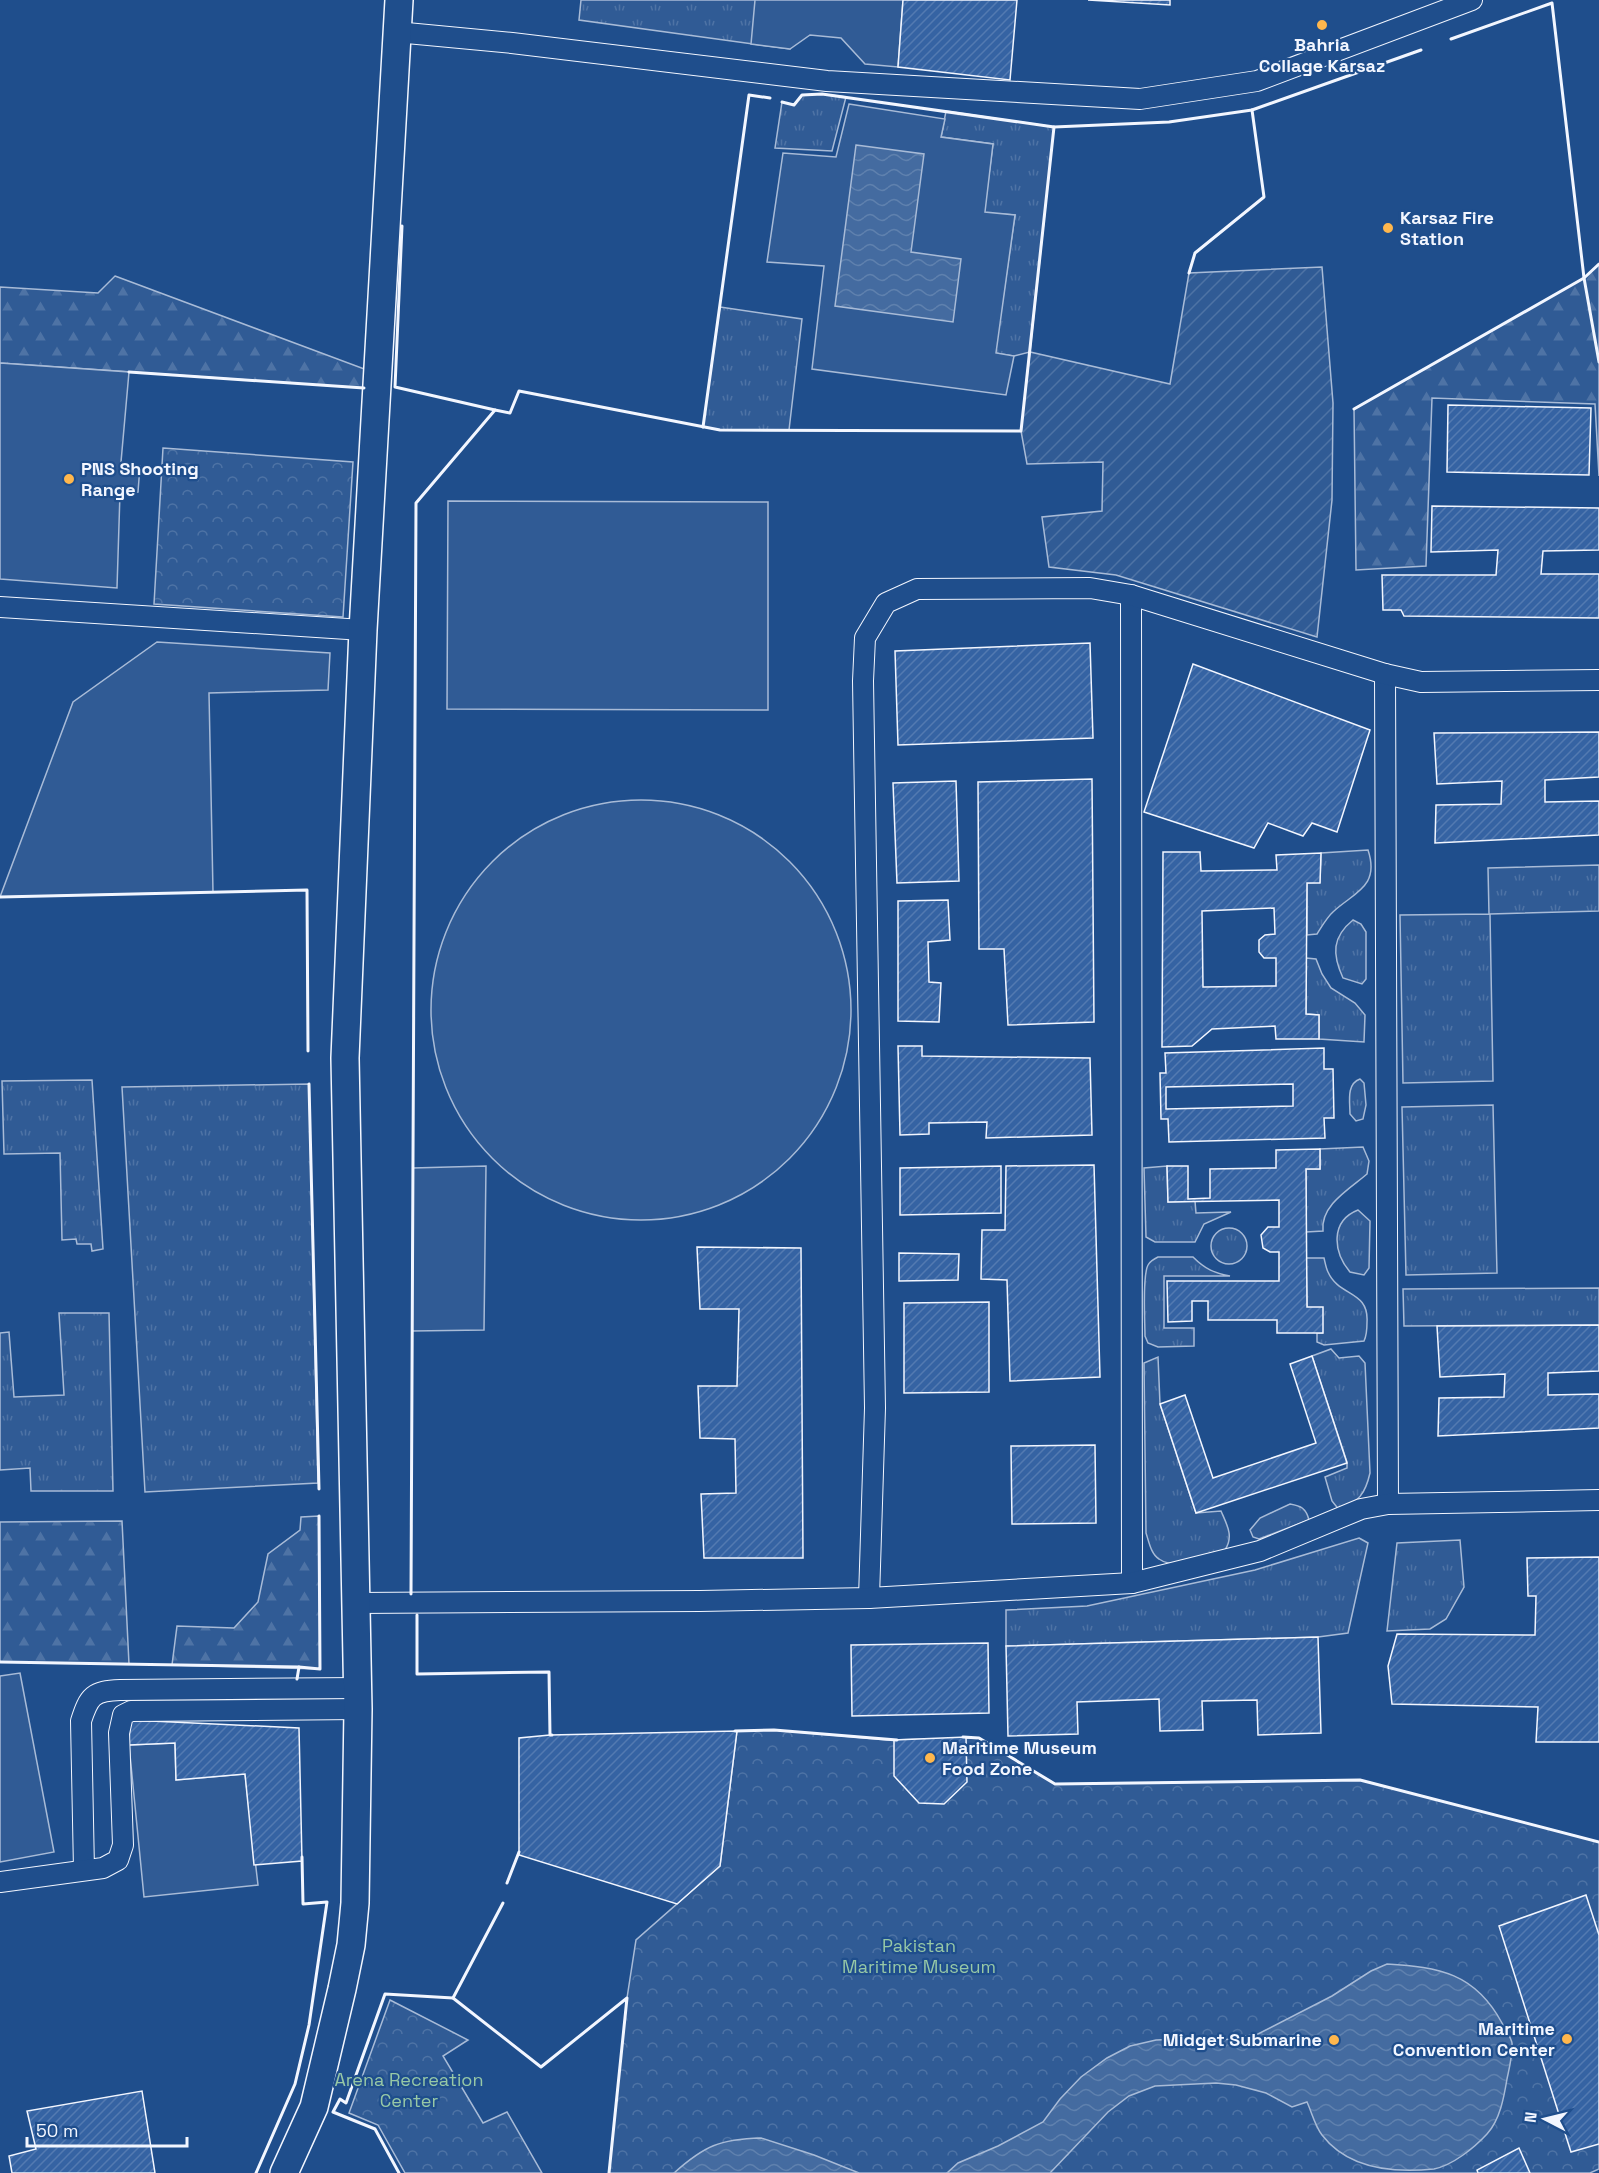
<svg xmlns="http://www.w3.org/2000/svg" width="1599" height="2173" font-family="'Space Grotesk',sans-serif">
  <defs>
    <pattern id="grass-tufts" width="24" height="20" patternUnits="userSpaceOnUse" patternTransform="scale(1.5)"><rect width="24" height="20" fill="#305b95"/><path d="M3 7l-1-3M5 7V3M7 7l1-3M15 17l-1-3M17 17v-4M19 17l1-3" fill="none" stroke="#4e73a5"/></pattern>
    <pattern id="forest-firs" width="22" height="20" patternUnits="userSpaceOnUse" patternTransform="scale(1.5)"><rect width="22" height="20" fill="#305b95"/><path d="M5 1l3.5 6h-7zM16 11l3.5 6h-7z" fill="#4e73a5"/></pattern>
    <pattern id="park-crowns" width="20" height="18" patternUnits="userSpaceOnUse" patternTransform="scale(1.5)"><rect width="20" height="18" fill="#305b95"/><path d="M2 6a3 3 0 1 1 6 0M12 15a3 3 0 1 1 6 0" fill="none" stroke="#4e73a5"/></pattern>
    <pattern id="garden-furrows" width="10" height="10" patternUnits="userSpaceOnUse" patternTransform="scale(1.5)"><rect width="10" height="10" fill="#305b95"/><path d="M-1 1l2-2M0 10L10 0M9 11l2-2" fill="none" stroke="#4e73a5"/></pattern>
    <pattern id="water-waves" width="16" height="10" patternUnits="userSpaceOnUse" patternTransform="scale(1.5)"><rect width="16" height="10" fill="#446ba0"/><path d="M0 5q4-4 8 0t8 0" fill="none" stroke="#5f81ae"/></pattern>
    <pattern id="building-hatch" width="6" height="6" patternUnits="userSpaceOnUse" patternTransform="scale(1.5)"><rect width="6" height="6" fill="#3563a3"/><path d="M-1 1l2-2M0 6l6-6M5 7l2-2" fill="none" stroke="#537ab1"/></pattern>
  </defs>
  <rect width="100%" height="100%" fill="#1f4e8c"/>
  <g fill="url(#grass-tufts)" stroke="#a8bbd7" stroke-width="1.5">
    <polygon points="581,0 812,0 790,49 579,20"/>
    <polygon points="822,94 846,97 832,151 775,148 782,102 794,105 802,95"/>
    <polygon points="946,111 1054,127 1030,352 1014,356 995,353 1015,215 984,213 993,144 941,137"/>
    <polygon points="720,307 802,319 789,430 720,430 703,427"/>
    <path d="M1368 850C1380 886 1355 892 1334 911 1327 917 1322 926 1317 934L1307 935V883L1320 882 1321 853Z"/>
    <polygon points="1599,865 1599,911 1490,914 1493,1081 1403,1083 1400,915 1489,914 1488,868"/>
    <path d="M1353 920 1361 924 1366 932V979L1362 984 1343 978C1332 954 1332 937 1353 920Z"/>
    <polygon points="1306,958 1316,959 1322,974 1331,988 1355,1003 1365,1015 1364,1042 1319,1039 1319,1015 1306,1014"/>
    <path d="M1360 1079 1364 1083 1366 1105 1363 1119 1356 1121 1350 1114C1350 1102 1346 1084 1360 1079Z"/>
    <polygon points="92,1080 103,1249 92,1251 91,1244 77,1244 76,1239 62,1240 60,1153 4,1154 2,1081"/>
    <polygon points="309,1084 318,1483 145,1492 122,1087"/>
    <polygon points="1493,1105 1497,1273 1406,1275 1402,1107"/>
    <path d="M1363 1147 1369 1161 1367 1174C1351 1188 1320 1205 1323 1231L1306 1232V1169H1320V1149Z"/>
    <polygon points="1167,1166 1168,1202 1195,1201 1196,1213 1231,1212 1204,1224 1195,1242 1155,1242 1146,1237 1144,1168"/>
    <path d="M1358 1210 1370 1221 1369 1268 1364 1275 1350 1272C1333 1252 1330 1221 1358 1210Z"/>
    <circle cx="1229" cy="1246" r="18"/>
    <path d="M1158 1257H1193C1205 1269 1214 1273 1230 1276H1164V1328H1194V1346L1158 1347 1148 1343 1145 1336C1145 1321 1142 1276 1148 1265 1150 1261 1154 1259 1158 1257Z"/>
    <path d="M1306 1258H1324C1325 1262 1326 1268 1328 1272 1339 1297 1369 1290 1367 1322 1367 1329 1367 1335 1364 1341L1324 1345 1317 1342V1333H1322L1307 1307Z"/>
    <polygon points="1599,1288 1599,1325 1404,1326 1403,1289"/>
    <polygon points="59,1313 109,1313 113,1491 31,1491 30,1468 0,1470 0,1333 9,1332 14,1397 64,1395"/>
    <path d="M1331 1349 1339 1358 1359 1356 1365 1363 1370 1473C1365 1495 1359 1500 1340 1511L1332 1501 1325 1477 1347 1468V1462L1312 1356Z"/>
    <path d="M1158 1357 1160 1404 1196 1513 1221 1511C1227 1525 1234 1536 1225 1550 1207 1556 1178 1572 1159 1559 1151 1554 1149 1542 1146 1533L1144 1363Z"/>
    <path d="M1290 1504C1301 1506 1306 1508 1309 1520L1259 1539 1253 1537 1250 1530 1260 1518Z"/>
    <polygon points="1359,1538 1368,1543 1348,1633 1318,1637 1006,1646 1006,1610 1087,1606 1255,1570"/>
    <polygon points="1460,1540 1464,1587 1446,1619 1430,1629 1387,1631 1397,1543"/>
  </g>
  <g fill="url(#forest-firs)" stroke="#a8bbd7" stroke-width="1.5">
    <polygon points="1599,264 1599,476 1595,404 1432,398 1426,566 1356,570 1354,409 1584,278"/>
    <polygon points="115,276 367,370 364,388 0,363 0,287 98,293"/>
    <polygon points="319,1516 320,1669 172,1665 177,1626 234,1628 258,1602 268,1554 300,1530 301,1517"/>
    <polygon points="122,1521 129,1664 0,1662 0,1522"/>
  </g>
  <g fill="url(#park-crowns)" stroke="#a8bbd7" stroke-width="1.5">
    <polygon points="163,448 353,462 343,617 154,604"/>
    <polygon points="774,1730 887,1740 979,1738 1055,1784 1360,1780 1599,1842 1599,2169 1590,2173 609,2173 627,1998 636,1940 720,1866 737,1731"/>
    <polygon points="390,2000 468,2040 443,2056 483,2123 507,2112 542,2173 405,2173 378,2125 349,2113"/>
  </g>
  <polygon fill="url(#garden-furrows)" stroke="#a8bbd7" stroke-width="1.5" points="1322,267 1333,403 1332,500 1317,637 1116,575 1049,567 1042,517 1102,511 1103,462 1027,464 1021,431 1030,352 1170,384 1189,273"/>
  <g fill="#305b95" stroke="#a8bbd7" stroke-width="1.5">
    <polygon points="755,0 903,0 898,67 865,64 841,38 810,35 790,49 751,44"/>
    <polygon points="849,104 945,119 941,137 993,144 985,212 1015,215 996,353 1014,356 1006,395 812,369 824,266 767,262 783,153 836,157"/>
    <polygon points="0,363 129,372 121,462 140,466 138,492 120,493 117,588 0,579"/>
    <polygon points="448,501 768,502 768,710 447,709"/>
    <polygon points="157,642 330,653 328,690 209,693 213,892 0,897 73,702"/>
    <circle cx="641" cy="1010" r="210"/>
    <polygon points="486,1166 484,1330 412,1331 413,1168"/>
    <polygon points="20,1673 54,1852 0,1862 0,1676"/>
    <polygon points="175,1743 176,1780 245,1774 258,1885 144,1897 129,1745"/>
  </g>
  <g fill="url(#water-waves)" stroke="#a8bbd7" stroke-width="1.5">
    <polygon points="856,145 924,154 911,252 961,259 953,322 835,306"/>
    <path d="M1387 1964C1439 1967 1475 1973 1502 2023 1505 2029 1511 2037 1512 2043 1513 2054 1509 2069 1507 2079 1504 2097 1500 2120 1487 2134 1474 2148 1453 2165 1434 2169 1395 2173 1348 2169 1322 2135 1315 2126 1312 2113 1307 2102L1292 2107 1266 2093 1236 2085 1216 2083 1155 2086 1129 2096 1108 2112 1050 2173H947L958 2163 998 2146 1043 2122 1060 2099 1081 2077 1107 2058 1130 2046 1156 2040 1184 2039 1218 2041 1258 2034 1332 1996 1371 1971Z"/>
    <path d="M761 2138 814 2155 859 2173H674C704 2146 720 2139 761 2138Z"/>
  </g>
  <g fill="url(#building-hatch)" stroke="#f2f6ff" stroke-width="1.5" fill-rule="evenodd">
    <polygon points="903,0 1017,0 1010,80 898,67"/>
    <polygon points="1088,0 1170,0 1170,5"/>
    <polygon points="1448,405 1591,408 1589,475 1447,472"/>
    <polygon points="1432,506 1599,508 1599,550 1543,551 1541,574 1599,574 1599,618 1404,616 1401,610 1383,610 1382,575 1496,575 1498,550 1431,552"/>
    <polygon points="1090,643 1093,738 898,745 895,651"/>
    <polygon points="1193,664 1370,730 1337,832 1312,823 1303,836 1268,823 1254,848 1144,812"/>
    <polygon points="1599,732 1599,777 1545,780 1545,802 1599,801 1599,835 1435,843 1436,805 1501,804 1502,781 1437,784 1434,733"/>
    <polygon points="1092,779 1094,1022 1008,1025 1004,949 979,949 978,782"/>
    <polygon points="956,781 959,881 897,883 893,783"/>
    <path d="M1163 852H1200L1201 871 1277 870 1276 855 1321 853 1320 883H1307L1306 1014 1319 1015V1039H1276L1275 1026 1212 1029 1192 1046 1162 1047ZM1274 908 1275 934 1265 935 1259 940V952L1264 958H1276V986L1203 987 1202 911Z"/>
    <polygon points="948,900 950,940 928,942 929,982 941,983 939,1022 898,1021 898,901"/>
    <polygon points="898,1046 922,1046 922,1056 1090,1058 1092,1135 986,1138 987,1122 929,1123 929,1134 900,1135"/>
    <path d="M1324 1048V1069H1333L1334 1118H1324L1325 1138 1169 1142 1168 1119H1161L1160 1073H1166L1165 1053ZM1293 1084V1106L1166 1109V1087Z"/>
    <polygon points="1320,1149 1320,1169 1306,1169 1307,1307 1323,1307 1323,1333 1277,1333 1277,1320 1208,1320 1208,1301 1192,1301 1192,1321 1168,1322 1167,1281 1279,1281 1279,1252 1270,1252 1263,1248 1261,1235 1268,1227 1279,1227 1279,1200 1168,1202 1167,1166 1188,1166 1188,1199 1210,1198 1210,1169 1276,1168 1276,1150"/>
    <polygon points="1094,1165 1100,1377 1010,1381 1007,1280 981,1279 982,1230 1005,1230 1006,1166"/>
    <polygon points="1001,1166 1001,1213 900,1215 900,1168"/>
    <polygon points="697,1247 801,1248 803,1558 704,1558 701,1494 736,1493 735,1439 700,1438 698,1386 737,1386 739,1309 700,1309"/>
    <polygon points="899,1253 959,1254 958,1280 899,1281"/>
    <polygon points="989,1302 989,1392 904,1393 904,1303"/>
    <polygon points="1599,1325 1599,1371 1548,1373 1548,1395 1599,1394 1599,1428 1438,1436 1439,1398 1504,1397 1505,1374 1440,1377 1437,1326"/>
    <polygon points="1312,1356 1347,1463 1196,1513 1160,1404 1185,1395 1213,1478 1316,1443 1290,1364"/>
    <polygon points="1095,1445 1096,1523 1012,1524 1011,1446"/>
    <polygon points="1599,1557 1599,1742 1536,1742 1538,1707 1392,1704 1388,1666 1397,1634 1535,1635 1536,1596 1528,1596 1527,1558"/>
    <polygon points="1318,1637 1321,1733 1258,1735 1257,1700 1202,1701 1203,1730 1160,1731 1159,1699 1077,1702 1078,1734 1008,1736 1006,1646"/>
    <polygon points="988,1643 989,1713 852,1716 851,1645"/>
    <polygon points="130,1720 299,1728 302,1861 254,1865 245,1774 176,1780 175,1743 129,1745"/>
    <polygon points="737,1731 720,1866 677,1904 519,1855 519,1738 550,1735"/>
    <polygon points="966,1737 967,1782 944,1804 919,1803 894,1776 894,1740"/>
    <polygon points="1586,1895 1599,1935 1599,2144 1571,2152 1499,1926"/>
    <polygon points="142,2091 155,2173 12,2173 9,2156 36,2149 27,2111"/>
    <polygon points="1519,2148 1530,2173 1478,2173 1477,2170"/>
  </g>
  <g fill="none" stroke-linecap="round" stroke-linejoin="round">
    <defs>
      <g id="street">
        <polyline points="396,32 512,43 827,81 1140,99 1257,81 1472,0"/>
        <polyline points="1131,595 1132,1583"/>
        <polyline points="0,607 363,630"/>
        <polyline points="1385,674 1388,1504"/>
        <polyline points="869,1598 875,1408 863,681 865,638 886,603 917,589 1090,588 1131,595 1385,674 1421,682 1599,680"/>
        <polyline points="356,1603 700,1601 869,1598 1132,1583 1260,1551 1361,1509 1388,1504 1599,1500"/>
        <path d="M84 1870 81 1721C89 1696 93 1691 120 1690L358 1688"/>
        <polyline points="0,1882 103,1868 118,1860 123,1845 119,1733 123,1715 131,1711 358,1709"/>
      </g>
      <polyline id="secondary" points="284,2173 314,2107 342,1989 351,1945 355,1903 358,1709 345,1058 363,630 399,0"/>
    </defs>
    <use href="#street" stroke="#f2f6ff" stroke-width="22"/>
    <use href="#secondary" stroke="#f2f6ff" stroke-width="30"/>
    <use href="#street" stroke="#1f4e8c" stroke-width="20"/>
    <use href="#secondary" stroke="#1f4e8c" stroke-width="27"/>
    <g stroke="#f2f6ff" stroke-width="3">
      <polyline points="782,102 794,105 802,95 822,94 1054,127 1169,122 1252,110"/>
      <polyline points="402,226 395,387 495,410"/>
      <polyline points="1599,264 1584,278 1599,362"/>
      <polyline points="1189,273 1195,253 1264,197 1252,110 1421,50"/>
      <polyline points="129,372 364,388"/>
      <polyline points="1354,409 1584,278 1552,3 1451,39"/>
      <polyline points="703,427 749,95 770,98"/>
      <polyline points="0,897 307,890 308,1051"/>
      <polyline points="309,1084 319,1489"/>
      <polyline points="411,1594 416,503 495,410 510,413 519,391 720,430 1021,431 1054,127"/>
      <polyline points="417,1615 417,1674 549,1672 550,1735 552,1735"/>
      <polyline points="0,1662 299,1667"/>
      <polyline points="297,1679 299,1667 320,1669 319,1516"/>
      <polyline points="735,1731 774,1730 897,1740"/>
      <polyline points="963,1737 979,1738 1055,1784 1360,1780 1599,1842"/>
      <polyline points="507,1883 519,1852"/>
      <polyline points="453,1998 503,1903"/>
      <polyline points="256,2173 295,2084 309,2025 327,1902 303,1904 302,1857"/>
      <polyline points="399,2173 375,2129 333,2112 340,2099 346,2103 385,1994 453,1998 541,2067 627,1998 609,2173"/>
    </g>
  </g>
  <g fill="#ffb74d" stroke="#1f4e8c" stroke-width="2">
    <circle cx="1322" cy="25" r="6"/>
    <circle cx="1388" cy="228" r="6"/>
    <circle cx="69" cy="479" r="6"/>
    <circle cx="930" cy="1758" r="6"/>
    <circle cx="1567" cy="2039" r="6"/>
    <circle cx="1334" cy="2040" r="6"/>
  </g>
  <g text-anchor="middle" stroke-width="4.5" stroke-linejoin="round" paint-order="stroke">
    <g font-size="18" font-weight="bold" fill="#f2f6ff" stroke="#1f4e8c" text-anchor="start">
      <text x="1322" y="51" text-anchor="middle">Bahria<tspan x="1322" dy="21">Collage Karsaz</tspan></text>
      <text x="1400" y="224">Karsaz Fire<tspan x="1400" dy="21">Station</tspan></text>
      <text x="81" y="475">PNS Shooting<tspan x="81" dy="21">Range</tspan></text>
      <text x="942" y="1754">Maritime Museum<tspan x="942" dy="21">Food Zone</tspan></text>
      <text x="1555" y="2035" text-anchor="end">Maritime<tspan x="1555" dy="21">Convention Center</tspan></text>
      <text x="1322" y="2046" text-anchor="end">Midget Submarine</text>
    </g>
    <g font-size="18" fill="#97c8a6" stroke="#1f4e8c">
      <text x="919" y="1952">Pakistan<tspan x="919" dy="21">Maritime Museum</tspan></text>
      <text x="409" y="2086">Arena Recreation<tspan x="409" dy="21">Center</tspan></text>
    </g>
  </g>
  <g transform="translate(1545 2119) rotate(277)" stroke="#1f4e8c" stroke-width="4.5" paint-order="stroke">
  <path d="M0-4.5L10 22L0 15L-10 22Z" fill="#f2f6ff"/>
  <text y="-9" font-size="16" font-weight="bold" text-anchor="middle" fill="#f2f6ff">N</text>
  </g>
  <path d="M27 2137v9h160v-9" fill="none" stroke="#f2f6ff" stroke-width="3"/>
  <text x="36" y="2137" font-size="18" fill="#f2f6ff" stroke="#1f4e8c" stroke-width="4.5" paint-order="stroke">50 m</text>
</svg>
